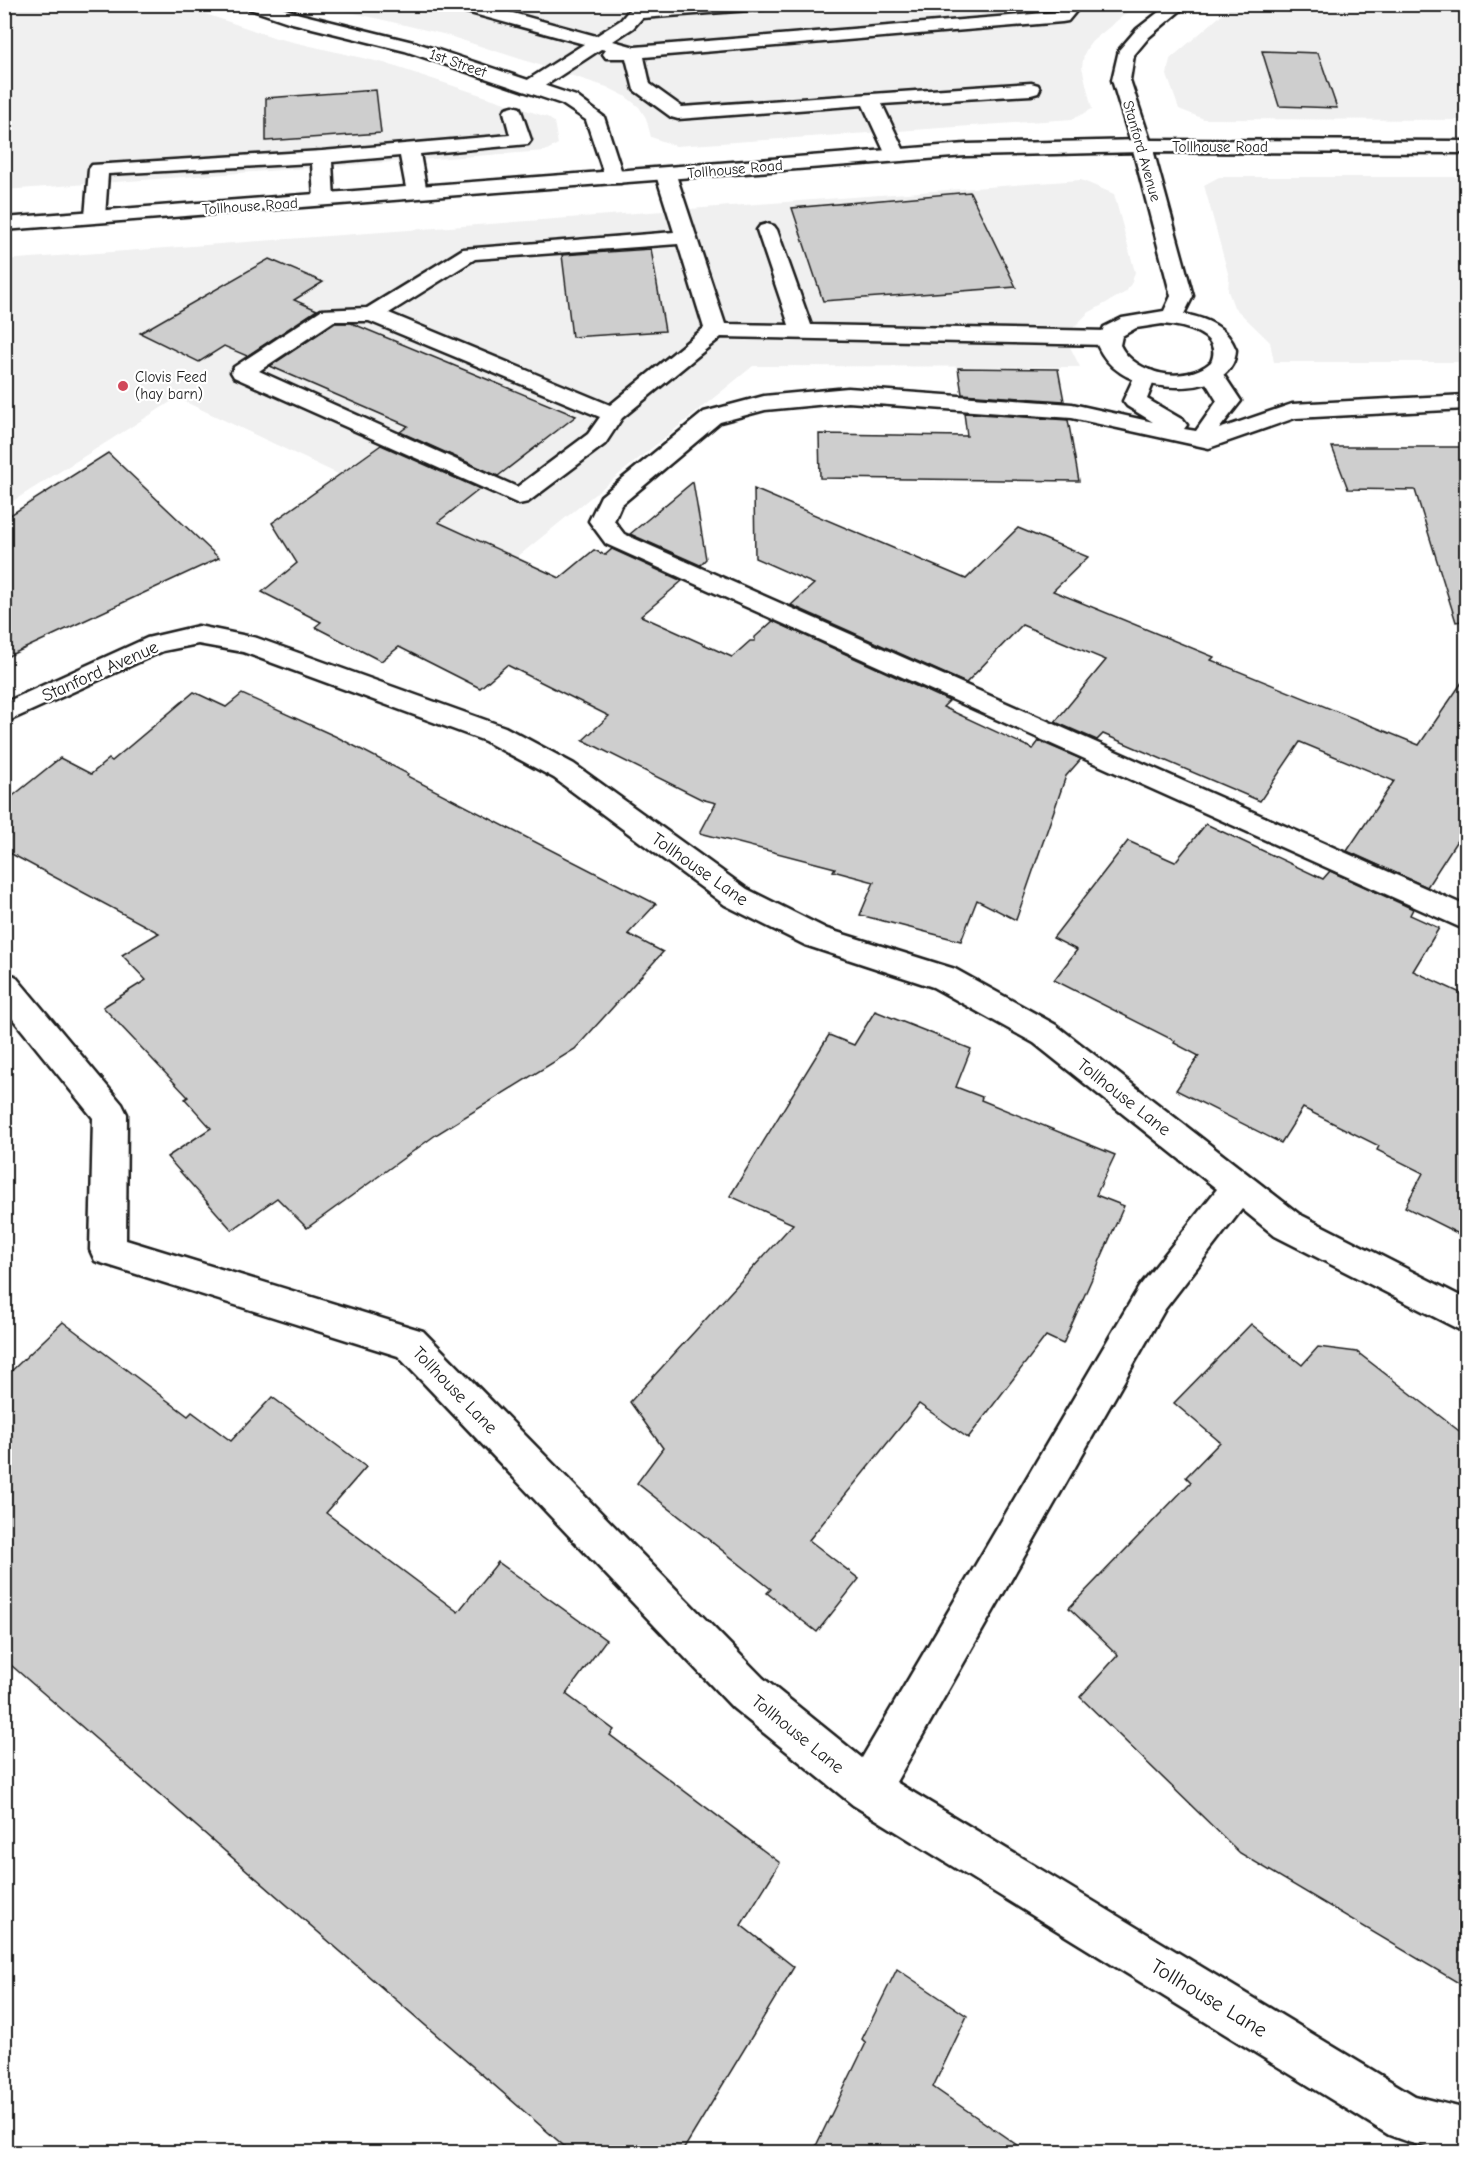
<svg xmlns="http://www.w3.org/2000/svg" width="1471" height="2157" font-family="'Comic Neue',sans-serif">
  <rect width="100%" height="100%" fill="#fff"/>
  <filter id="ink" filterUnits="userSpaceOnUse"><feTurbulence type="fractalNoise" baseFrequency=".0167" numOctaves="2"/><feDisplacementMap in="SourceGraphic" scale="12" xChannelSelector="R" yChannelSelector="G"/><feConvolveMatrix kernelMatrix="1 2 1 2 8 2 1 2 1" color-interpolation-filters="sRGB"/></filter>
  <g filter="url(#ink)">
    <g fill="#f0f0f0">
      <polygon points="5,5 179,5 276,38 384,63 547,117 554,122 558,144 545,151 5,190"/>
      <polygon points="320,5 1136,5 1090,43 1084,54 1082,67 1092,109 1073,119 676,146 651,137 646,118 639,107 625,96 607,87 443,34"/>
      <polygon points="1233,5 1466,5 1466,120 1204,119 1179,109 1167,75 1170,59"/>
      <polygon points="1219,177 1466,177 1466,362 1274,362 1270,342 1234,307 1228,291 1229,277 1204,185"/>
      <polygon points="1081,180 1114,194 1135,272 1132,282 1126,292 1088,313 1074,327 1070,337 1070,347 1080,367 753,366 516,558 177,398 5,506 4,260"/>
    </g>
    <g fill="#cecece" stroke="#1c1c1c" stroke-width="1.5">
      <polygon points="1262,51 1318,53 1337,108 1279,106"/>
      <polygon points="376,90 381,133 266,141 266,98"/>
      <polygon points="970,192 1016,287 823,301 792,208"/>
      <polygon points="651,249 665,331 572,337 562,255"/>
      <polygon points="269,259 323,282 294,300 317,310 247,356 224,346 199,362 140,333"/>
      <polygon points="335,323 351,323 576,416 498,476 400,432 408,426 270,366"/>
      <polygon points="958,368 1058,369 1064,401 962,394"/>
      <polygon points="964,413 1068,420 1079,481 820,478 819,434 967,436"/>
      <polygon points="381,445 480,489 438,522 560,578 594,550 605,555 612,549 682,581 641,616 732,657 750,641 755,641 755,637 773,621 949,701 943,707 1033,749 1039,741 1081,759 1066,776 1016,920 977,900 961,941 860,915 874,882 833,871 835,868 700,833 716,803 701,799 583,740 609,716 507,665 480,688 399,647 381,661 315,627 321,622 262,592 297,563 272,523"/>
      <polygon points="1332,447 1467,447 1467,620 1456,622 1415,490 1348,489"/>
      <polygon points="108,453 219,558 4,658 4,519"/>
      <polygon points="693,482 706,559 700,565 630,534"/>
      <polygon points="754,489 966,579 1018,528 1088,557 1053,591 1214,657 1211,660 1419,745 1467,675 1467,825 1427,887 1347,851 1394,781 1300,742 1260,801 1103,734 1097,740 1055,722 1106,660 1022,625 966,683 791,605 814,584 755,558"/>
      <polygon points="194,692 226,707 242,694 337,737 408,774 407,776 656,904 628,934 663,952 575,1049 437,1134 307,1228 277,1198 232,1230 167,1157 211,1128 185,1099 188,1097 103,1007 146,980 122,955 159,933 4,850 4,803 60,758 91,774 109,759 112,761"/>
      <polygon points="1206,824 1323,879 1330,871 1413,909 1410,915 1439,928 1413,971 1467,996 1467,1238 1405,1207 1423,1173 1377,1150 1379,1146 1303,1108 1281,1143 1176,1090 1199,1056 1174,1043 1175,1041 1054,980 1077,950 1053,938 1128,841 1175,862"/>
      <polygon points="875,1011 971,1049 956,1087 982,1097 981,1100 1115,1155 1096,1195 1124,1206 1063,1344 1046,1336 968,1438 919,1404 809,1540 859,1579 817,1632 767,1593 771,1589 637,1483 663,1448 630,1402 793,1224 730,1196 829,1035 854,1045"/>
      <polygon points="63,1322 188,1416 192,1412 231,1441 272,1397 366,1467 326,1513 458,1612 498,1562 606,1640 566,1694 614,1730 610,1735 780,1863 741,1925 794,1967 682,2152 571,2152 4,1659 4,1378"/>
      <polygon points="1251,1324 1302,1365 1318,1347 1357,1352 1467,1437 1467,1988 1240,1853 1080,1697 1118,1655 1069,1608 1191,1482 1186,1477 1220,1442 1174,1403"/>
      <polygon points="897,1969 967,2016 933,2087 1027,2152 813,2152 866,2043 862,2039"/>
    </g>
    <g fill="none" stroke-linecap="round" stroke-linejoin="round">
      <defs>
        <g id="lane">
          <polygon points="450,4 480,4 596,36 621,20 634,4 652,4 651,7 772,4 764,9 642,18 633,28 613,41 635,47 1057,12 1064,4 1082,4 1068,21 1062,22 644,57 650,84 682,107 1031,83 1038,85 1040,89 1038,93 1031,95 882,104 906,155 903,159 889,159 886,155 863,105 678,119 671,117 634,90 626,58 606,58 603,54 606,50 601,49 537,91 523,91 521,87 523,83 584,44 452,8"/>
          <polygon points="513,106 520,108 531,140 528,144 420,154 427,193 424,197 410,197 407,193 400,156 332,162 334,200 331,204 317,204 314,200 312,163 108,174 105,217 102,221 88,221 85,217 89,169 92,165 322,151 510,135 504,112 506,108"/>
          <path d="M666 169 673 171 676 175 725 324 789 325 757 230 760 226 767 224 774 226 777 230 811 325 1108 331 1116 333 1119 338 1116 343 1108 345 721 337 622 418 605 444 528 502 519 504 234 377 231 372 234 367 321 310 367 308 463 249 674 232 656 175 659 171ZM678 244 704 328 610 405 389 313 475 259ZM334 321H369L600 417 588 434 517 487 259 371Z"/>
          <polygon points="1211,366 1219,368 1241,401 1219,429 1292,404 1466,395 1466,409 1295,418 1209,448 1072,418 848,402 765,410 720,422 621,505 614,521 624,534 1466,906 1466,930 606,544 589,521 601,496 704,412 764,396 848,388 1072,404 1153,422 1127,406 1123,401 1137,371 1145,369 1153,371 1156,376 1147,399 1183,420 1187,425 1184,429 1196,431 1217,401 1200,373 1203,368"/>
        </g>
        <g id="street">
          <polygon points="245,4 271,4 300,14 417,43 576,96 604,117 624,179 621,183 607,183 586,120 562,104 405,51 288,22 247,8"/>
          <path d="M1169 4H1188L1149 37 1134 55 1130 80 1152 146 1193 296 1184 314C1207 319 1227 326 1236 350 1234 398 1149 392 1121 373 1109 365 1103 357 1097 345L1104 327 1122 318 1164 311 1171 296 1132 146 1112 80 1119 50 1137 29ZM1162 324C1181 325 1224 334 1211 362 1185 385 1135 375 1120 345L1122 336 1136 328Z"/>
          <path d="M198 626 257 638 505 727 574 764 747 889 827 929 955 969 1056 1025 1299 1214 1466 1299V1333L1275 1236 1242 1209 1165 1309 896 1782 1415 2096 1466 2109V2152C1440 2152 1414 2145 1389 2135L853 1805 733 1708 398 1356 95 1261 90 1250 93 1118 4 1008V973L15 976 122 1104 127 1114 126 1240 423 1331 763 1678 862 1758 1139 1287 1217 1189 1034 1043 933 987 805 945 725 905 554 778 485 741 243 652 198 644 163 651 4 723V703L147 638Z"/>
        </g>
        <polygon id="secondary" points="1142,140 1466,141 1466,153 1142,152 966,156 4,230 4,218 966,144"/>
      </defs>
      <use href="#lane" stroke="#1c1c1c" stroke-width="5"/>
      <use href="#street" stroke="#1c1c1c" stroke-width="5"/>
      <use href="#secondary" stroke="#1c1c1c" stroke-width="5"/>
      <use href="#lane" fill="#fff" fill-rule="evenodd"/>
      <use href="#street" fill="#fff" fill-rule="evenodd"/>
      <use href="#secondary" fill="#fff" fill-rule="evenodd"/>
    </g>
  </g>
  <circle fill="#d1495b" stroke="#fff" stroke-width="2" cx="123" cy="386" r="6"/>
  <g text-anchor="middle" stroke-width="4.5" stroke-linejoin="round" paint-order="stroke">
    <g font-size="15" fill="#1c1c1c" stroke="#fff">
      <text transform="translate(458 63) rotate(19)" y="5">1st Street</text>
      <text x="1220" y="152">Tollhouse Road</text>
      <text transform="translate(1142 151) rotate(74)" y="5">Stanford Avenue</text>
      <text transform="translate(735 169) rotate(-5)" y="5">Tollhouse Road</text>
      <text transform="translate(250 206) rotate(-4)" y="5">Tollhouse Road</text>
    </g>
    <g font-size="15" fill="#1c1c1c" stroke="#fff" text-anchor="start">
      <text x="135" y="382">Clovis Feed<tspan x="135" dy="17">(hay barn)</tspan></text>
    </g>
    <g font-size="18" fill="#1c1c1c" stroke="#fff">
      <text transform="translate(100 671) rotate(-24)" y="6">Stanford Avenue</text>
      <text transform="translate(700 869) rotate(35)" y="6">Tollhouse Lane</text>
      <text transform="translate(1124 1097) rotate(38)" y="6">Tollhouse Lane</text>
      <text transform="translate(455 1390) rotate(46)" y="6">Tollhouse Lane</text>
      <text transform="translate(798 1734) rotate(39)" y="6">Tollhouse Lane</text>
    </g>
    <g font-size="21" fill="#1c1c1c" stroke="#fff">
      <text transform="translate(1209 1998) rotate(31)" y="7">Tollhouse Lane</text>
    </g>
  </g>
  <rect width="1471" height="2157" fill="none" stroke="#fff" stroke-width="24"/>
  <rect x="12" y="12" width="1447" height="2133" fill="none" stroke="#1c1c1c" stroke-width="2" filter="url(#ink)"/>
</svg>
